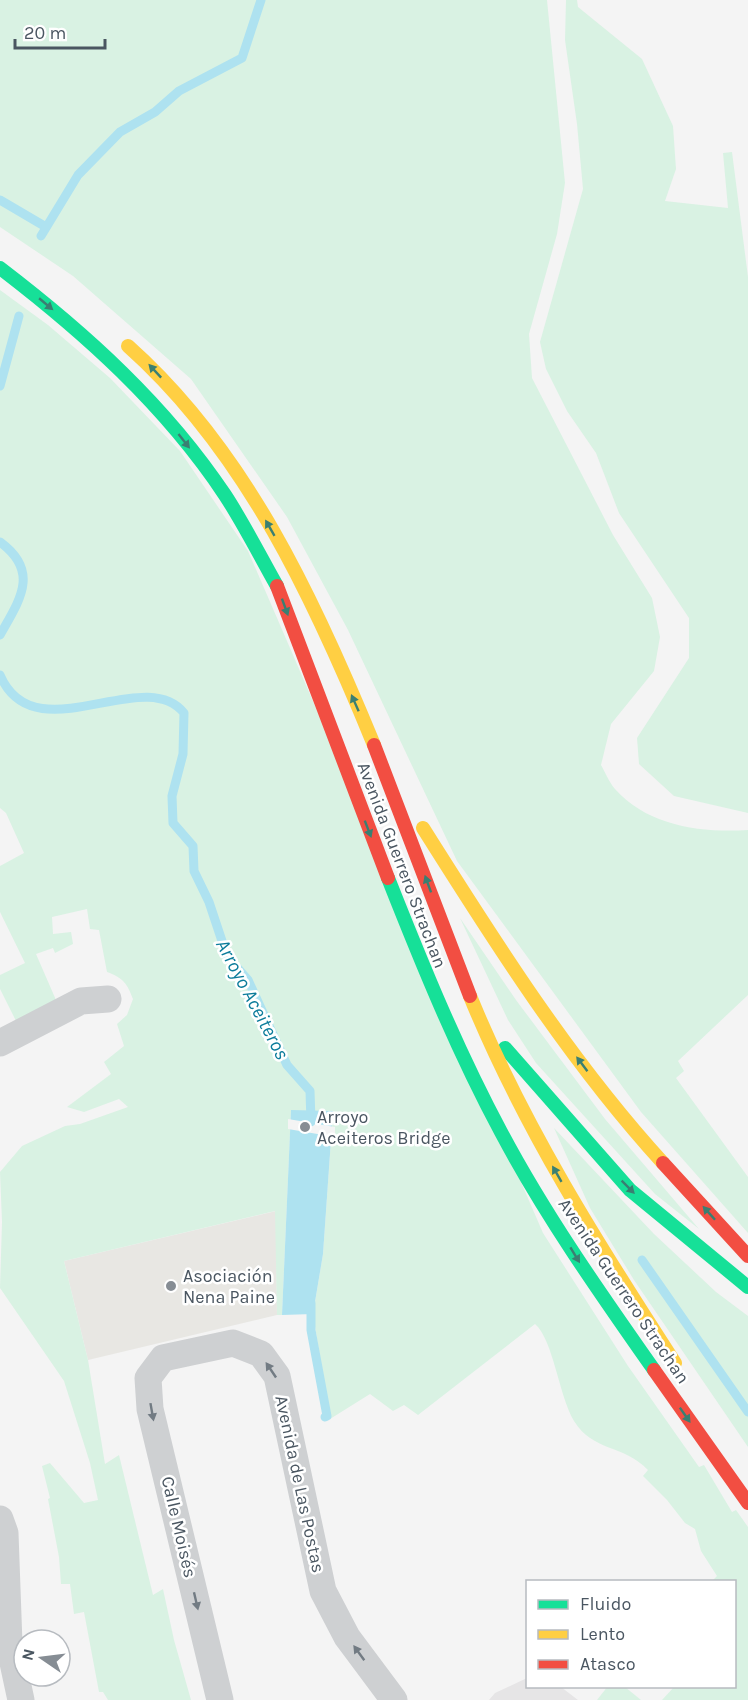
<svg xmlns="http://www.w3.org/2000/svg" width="748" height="1700" font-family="Karla,sans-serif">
  <rect width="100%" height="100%" fill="#f4f4f4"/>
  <polygon fill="#e8e7e3" points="276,1211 277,1315 88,1360 64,1261"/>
  <polygon fill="#e6e5e6" points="527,1678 528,1686 561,1687 578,1700 489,1700 495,1693"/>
  <g fill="#d9f2e3">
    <path d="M0 0H547L565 183 557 234 529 334 532 378 613 535 652 598 660 637 654 671 611 724 601 765C605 772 609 782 615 789 648 826 701 833 748 830V995L678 1061 684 1071 676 1078 748 1177V1233L641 1112 457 861 348 630 287 517 191 379 73 276 0 227Z"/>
    <polygon points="566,0 577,0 578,7 642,59 673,126 676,169 665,201 728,208 723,153 732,152 748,277 748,813 674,796 639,764 637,738 689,658 689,618 619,513 596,453 567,411 546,369 540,342 583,189 577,124 565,40"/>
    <path d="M0 290 48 325 110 378 180 451 248 551 543 1233 628 1366 699 1467 704 1465 732 1512 736 1510 748 1527V1700H662L674 1687 734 1686V1582L712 1581 717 1576 701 1551 695 1529 685 1523 667 1500 643 1476 648 1470C623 1444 593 1452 574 1421 559 1396 553 1339 535 1324L418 1415 404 1405 393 1411 370 1394 330 1419 313 1314 323 1254 333 1111H291L282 1315H277L275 1211 64 1261 88 1360 105 1464 119 1455 153 1595 163 1589 174 1640 191 1700H108L103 1692H99L84 1612 74 1614 70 1584H61L59 1557 48 1499 50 1498 42 1466 50 1463 84 1503 98 1500 90 1463 64 1381 0 1288 2 1222 0 1172 22 1146 65 1126 80 1124 128 1107 119 1099 84 1112 67 1107 111 1074 104 1062 124 1046 117 1024 127 1015 133 999C127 983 123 978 107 972L99 930 90 929 87 909 52 917 53 934 71 932 73 944 55 953 53 948 36 954 56 1000 16 1021 0 989V975L25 963 0 912V866L24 853 6 813 0 808Z"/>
    <polygon points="460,918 516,1000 605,1119 699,1229 655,1194 536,1063 508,1020"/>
    <polygon points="554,1128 654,1234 716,1292 748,1316 748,1447 634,1280 590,1208"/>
    <polygon points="608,1686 625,1687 641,1700 597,1700"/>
  </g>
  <polygon fill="#aee2f0" points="291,1110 333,1111 323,1254 313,1314 282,1315"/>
  <polygon fill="#f4f4f4" points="288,1119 335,1127 335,1137 288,1129"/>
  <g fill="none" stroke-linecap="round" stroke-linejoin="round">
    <g stroke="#aee2f0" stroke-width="9">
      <polyline points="0,200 46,227"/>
      <polyline points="41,236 78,175 120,132 155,112 179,91 242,58 261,0"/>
      <polyline points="0,386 19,316"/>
      <path d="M0 542C41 572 19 601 0 635"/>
      <path d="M0 675C34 755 144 663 184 713L183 754 172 796 173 823 193 846 194 871 209 902 227 956 248 980 287 1065 310 1091 311 1122"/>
      <polyline points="642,1260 748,1412"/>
      <polyline points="311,1303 311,1330 327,1416 325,1417"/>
    </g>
    <g stroke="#ced0d2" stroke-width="27">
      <polyline points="0,1043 81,1001 108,999"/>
      <polyline points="0,1519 5,1533 9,1644 21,1700"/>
      <polyline points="220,1700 150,1409 148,1378 163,1358 233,1343 261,1354 277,1376 323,1591 347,1637 394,1700"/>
    </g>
    <g stroke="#16e098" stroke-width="14">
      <path d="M0 268C85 333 165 405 225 495 244 524 260 556 277 586"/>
      <path d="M388 878C422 964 457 1050 501 1132 545 1215 600 1293 654 1370"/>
      <polyline points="505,1048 630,1190 748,1287"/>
    </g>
    <g stroke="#ffcf43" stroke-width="14">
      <path d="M128 346C246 451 315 601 374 745"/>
      <path d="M423 828C496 944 570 1061 663 1163"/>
      <path d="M470 996C523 1126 599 1246 675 1363"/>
    </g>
    <g stroke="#f24e42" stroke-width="14">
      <polyline points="277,586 388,878"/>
      <polyline points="374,745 470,996"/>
      <polyline points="663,1163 748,1256"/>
      <polyline points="654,1370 748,1503"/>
    </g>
  </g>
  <defs><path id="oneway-solid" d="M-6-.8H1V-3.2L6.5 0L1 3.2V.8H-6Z" transform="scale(1.5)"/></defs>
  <g fill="#3a7f72">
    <use href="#oneway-solid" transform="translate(46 304) rotate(40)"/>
    <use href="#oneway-solid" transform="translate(155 371) rotate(-133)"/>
    <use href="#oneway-solid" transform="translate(184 441) rotate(52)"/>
    <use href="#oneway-solid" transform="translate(270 528) rotate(-120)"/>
    <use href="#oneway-solid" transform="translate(285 607) rotate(70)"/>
    <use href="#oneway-solid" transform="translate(355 703) rotate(-114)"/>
    <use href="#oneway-solid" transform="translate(368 829) rotate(69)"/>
    <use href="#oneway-solid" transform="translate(428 884) rotate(-110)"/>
    <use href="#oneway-solid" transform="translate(582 1064) rotate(-127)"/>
    <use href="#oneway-solid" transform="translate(557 1174) rotate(-120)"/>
    <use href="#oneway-solid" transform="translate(628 1187) rotate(45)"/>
    <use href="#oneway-solid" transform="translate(709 1213) rotate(-132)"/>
    <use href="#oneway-solid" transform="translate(575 1255) rotate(59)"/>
    <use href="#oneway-solid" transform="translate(685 1415) rotate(55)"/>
  </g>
  <g fill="#727b83">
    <use href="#oneway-solid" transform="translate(271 1370) rotate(-124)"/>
    <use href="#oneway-solid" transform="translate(152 1412) rotate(80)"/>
    <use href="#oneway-solid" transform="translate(196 1601) rotate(77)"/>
    <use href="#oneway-solid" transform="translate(359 1653) rotate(-126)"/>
  </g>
  <g fill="#868d94" stroke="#fff" stroke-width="2">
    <circle cx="305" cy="1127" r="6"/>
    <circle cx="171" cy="1286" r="6"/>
  </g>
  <g text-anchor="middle" stroke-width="5" stroke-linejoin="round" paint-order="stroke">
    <g font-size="18" fill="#4a5661" stroke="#fff">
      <text transform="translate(402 865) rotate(69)" y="6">Avenida Guerrero Strachan</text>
      <text transform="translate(624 1291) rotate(56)" y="6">Avenida Guerrero Strachan</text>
      <text transform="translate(300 1484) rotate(78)" y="6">Avenida de Las Postas</text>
      <text transform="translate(179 1527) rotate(77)" y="6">Calle Moisés</text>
    </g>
    <g font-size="18" fill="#4a5661" stroke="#fff" text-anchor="start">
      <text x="317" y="1123">Arroyo<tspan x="317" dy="21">Aceiteros Bridge</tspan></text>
      <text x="183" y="1282">Asociación<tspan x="183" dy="21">Nena Paine</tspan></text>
    </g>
    <g font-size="20" font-style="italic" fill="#0c7c9b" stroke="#fff">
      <text transform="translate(253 999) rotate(62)" y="7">Arroyo Aceiteros</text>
    </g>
  </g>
  <rect x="526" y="1580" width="210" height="108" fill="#ffffff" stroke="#b7bbc0" stroke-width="1.5"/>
  <rect x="538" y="1600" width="30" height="9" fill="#16e098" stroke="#b7bbc0" stroke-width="1.5"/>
  <text x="580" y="1610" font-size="18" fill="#4a5661">Fluido</text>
  <rect x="538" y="1630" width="30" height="9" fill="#ffcf43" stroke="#b7bbc0" stroke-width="1.5"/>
  <text x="580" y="1640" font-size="18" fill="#4a5661">Lento</text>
  <rect x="538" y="1660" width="30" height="9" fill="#f24e42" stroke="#b7bbc0" stroke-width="1.5"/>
  <text x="580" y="1670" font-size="18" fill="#4a5661">Atasco</text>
  <g transform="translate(42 1658) rotate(284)"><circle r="28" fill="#ffffff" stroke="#b7bbc0" stroke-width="1.5"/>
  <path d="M0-4.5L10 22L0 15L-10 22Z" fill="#868d94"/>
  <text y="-9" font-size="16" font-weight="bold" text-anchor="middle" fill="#4a5661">N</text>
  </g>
  <path d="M15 39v9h90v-9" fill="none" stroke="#4a5661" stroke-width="3"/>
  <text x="24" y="39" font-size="18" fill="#4a5661" stroke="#ffffff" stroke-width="4.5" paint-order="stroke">20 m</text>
</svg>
